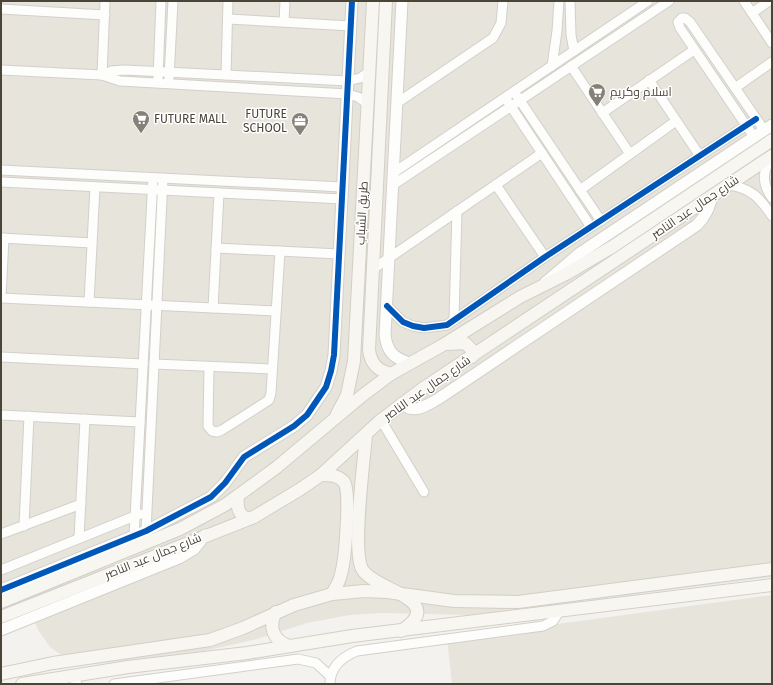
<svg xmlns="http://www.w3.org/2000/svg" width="773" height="685" font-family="'Fira Sans',Cairo,sans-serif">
  <rect width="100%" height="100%" fill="#f4f2ee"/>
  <g fill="#e7e4dc">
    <polygon points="1,1 772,1 772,577 471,615 382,613 350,615 307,623 257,639 204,651 94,664 64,657 50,647 38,630 27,602 1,612"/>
    <polygon points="772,595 772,684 452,684 447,639"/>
  </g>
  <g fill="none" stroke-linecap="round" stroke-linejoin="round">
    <defs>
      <g id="minor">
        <polyline points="570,1 571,35 574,51"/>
        <polyline points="744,1 772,43"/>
        <polyline points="1,9 105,15"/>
        <polyline points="752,13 769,1"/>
        <polyline points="228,19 351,26"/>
        <polyline points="284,22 285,1"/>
        <polyline points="552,66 557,31 559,1"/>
        <polyline points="571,66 630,154"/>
        <polyline points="1,70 102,75 120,81 348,94 358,97 368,104"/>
        <polyline points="102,75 111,71 125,70 348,81 360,78 369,72"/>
        <polyline points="102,75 105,1"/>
        <polyline points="226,75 228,1"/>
        <polyline points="158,78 161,1"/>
        <polyline points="169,78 173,1"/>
        <polyline points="649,80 700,156"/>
        <polyline points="735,88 772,62"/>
        <polyline points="517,96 601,221"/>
        <polyline points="508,102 591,227"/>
        <polyline points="397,103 493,38 501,23 503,1"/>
        <polyline points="602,113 694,50"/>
        <polyline points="754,137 680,28 678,22 682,18 685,18 690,22 764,130"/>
        <path d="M771 158C762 172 762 184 772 198"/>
        <polyline points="1,170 342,187"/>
        <polyline points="393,173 648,1"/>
        <polyline points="1,182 342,199"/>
        <polyline points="393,185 669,1"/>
        <polyline points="496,185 545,257"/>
        <path d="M729 185C751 188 760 198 772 216"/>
        <polyline points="580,190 676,121"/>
        <polyline points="1,238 92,243"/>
        <polyline points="216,248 339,254"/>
        <polyline points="373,269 542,153"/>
        <polyline points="1,297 4,238"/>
        <polyline points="1,298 276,311"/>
        <polyline points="89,302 95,187"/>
        <polyline points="387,306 403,322 413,326 424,328 447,325 545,257 756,119"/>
        <polyline points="213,308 219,193"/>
        <polyline points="454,319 457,211"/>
        <polyline points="1,357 143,364"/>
        <polyline points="154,364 272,369"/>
        <polyline points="209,367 208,426 212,431 217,432 222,430 269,400 271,393 280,251"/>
        <polyline points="1,415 140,422"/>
        <polyline points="381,420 424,492"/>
        <polyline points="24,526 29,416"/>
        <polyline points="146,531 163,178"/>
        <polyline points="1,534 81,504"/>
        <polyline points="134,537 153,178"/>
        <polyline points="79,538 85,419"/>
        <polyline points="1,570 140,514"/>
        <polyline points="72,675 77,684"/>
        <polyline points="114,684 298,659 316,663 330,676"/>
        <path d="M330 684C330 667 342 657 357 651L543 626 553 621 559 612"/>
      </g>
      <g id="tertiary">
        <path d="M402 1 385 335C387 352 394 358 409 363"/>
        <polyline points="545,283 580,253 772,125"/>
        <path d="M402 403C414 415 425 406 438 399L697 225C706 216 709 208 712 196"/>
        <polyline points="1,590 146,531 211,497 225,483 244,457 294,426 307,415 326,387 331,371 334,355 352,1"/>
        <polyline points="1,630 179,558 194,549 205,535"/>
      </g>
      <g id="secondary">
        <path d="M386 1 369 350C371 364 377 370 391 374"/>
        <polyline points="448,344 465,343 472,350 472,357"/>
        <polyline points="337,414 347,395 354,361 373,1"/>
        <path d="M366 435C364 461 352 550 362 569 374 591 450 599 401 631"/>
        <path d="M321 475C330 475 338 475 344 482 351 492 345 561 341 574 340 581 336 587 332 594"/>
        <path d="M238 496C237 506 237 514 248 519L254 517"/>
        <polyline points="1,602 180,529 225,505 277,467 363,395 391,374 443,345 520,297 566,274 612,247 772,140"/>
        <path d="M276 612C268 627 273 641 290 646"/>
        <polyline points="1,617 254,517 299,490 321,475 381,420 422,389 772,156"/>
        <polyline points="1,674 53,663 210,640 243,628 294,605 332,594 364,591 387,592 454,601 518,602 772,569"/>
        <polyline points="22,684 128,667 247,653 352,636 772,585"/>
      </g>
    </defs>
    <use href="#minor" stroke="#d2d0cb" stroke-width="11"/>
    <use href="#tertiary" stroke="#d2d0cb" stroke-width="13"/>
    <use href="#secondary" stroke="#d3cfc5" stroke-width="14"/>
    <use href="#minor" stroke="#fdfdfc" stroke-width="9"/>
    <use href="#tertiary" stroke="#fdfdfc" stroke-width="11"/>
    <use href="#secondary" stroke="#f7f6f1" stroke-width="12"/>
    <defs>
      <g id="cycleway">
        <polyline points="387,306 403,322 413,326 424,328 447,325 545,257 756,119"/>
        <polyline points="1,590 146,531 211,497 225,483 244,457 294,426 307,415 326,387 331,371 334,355 352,1"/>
      </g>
    </defs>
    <use href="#cycleway" stroke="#fff" stroke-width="8"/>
    <use href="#cycleway" stroke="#0057b8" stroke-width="6"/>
  </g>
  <defs>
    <symbol id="supermarket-pin" viewBox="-11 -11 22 30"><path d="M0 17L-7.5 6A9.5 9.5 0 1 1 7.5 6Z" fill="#868178" stroke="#fff"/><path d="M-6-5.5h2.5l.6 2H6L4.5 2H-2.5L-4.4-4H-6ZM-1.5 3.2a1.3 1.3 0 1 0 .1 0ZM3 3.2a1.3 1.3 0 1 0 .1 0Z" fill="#fff"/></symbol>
    <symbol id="office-pin" viewBox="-11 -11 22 30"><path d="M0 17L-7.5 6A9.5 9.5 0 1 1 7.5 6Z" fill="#868178" stroke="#fff"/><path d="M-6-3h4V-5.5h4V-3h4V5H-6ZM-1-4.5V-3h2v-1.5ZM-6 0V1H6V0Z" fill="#fff"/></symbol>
  </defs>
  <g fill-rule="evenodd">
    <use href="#supermarket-pin" x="587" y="82" width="20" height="27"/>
    <use href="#supermarket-pin" x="131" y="109" width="20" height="27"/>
    <use href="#office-pin" x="290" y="111" width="20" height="27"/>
  </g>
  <g text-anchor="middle" stroke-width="3" stroke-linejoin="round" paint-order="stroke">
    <g font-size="12" fill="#4b4439" stroke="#fff" text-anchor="start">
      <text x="610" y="96">اسلام وكريم</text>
      <text x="287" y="118" text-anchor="end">FUTURE<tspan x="287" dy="14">SCHOOL</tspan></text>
      <text x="154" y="123">FUTURE MALL</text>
    </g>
    <g font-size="12" fill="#4b4439" stroke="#fff">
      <text transform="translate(695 207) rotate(-34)" y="4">شارع جمال عبد الناصر</text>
      <text transform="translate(362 213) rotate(-87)" y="4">طريق الشباب</text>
      <text transform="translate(427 388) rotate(-35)" y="4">شارع جمال عبد الناصر</text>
      <text transform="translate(153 556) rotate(-22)" y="4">شارع جمال عبد الناصر</text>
    </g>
  </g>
  <rect width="773" height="685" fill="none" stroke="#4b4439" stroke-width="4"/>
</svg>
